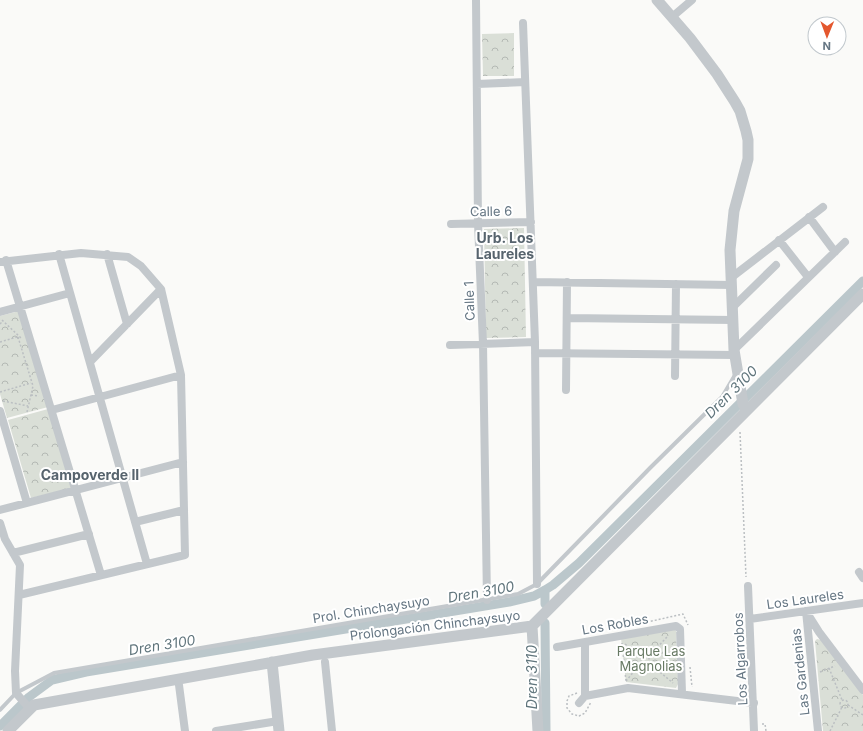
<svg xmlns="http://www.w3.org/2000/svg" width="863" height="731" viewBox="0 0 863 731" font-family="Inter,sans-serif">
<defs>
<pattern id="park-crowns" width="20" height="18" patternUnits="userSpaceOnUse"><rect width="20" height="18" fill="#dadfd7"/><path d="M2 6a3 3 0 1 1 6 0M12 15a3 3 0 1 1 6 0" fill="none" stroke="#b4b9b4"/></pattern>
</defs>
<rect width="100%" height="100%" fill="#fafaf8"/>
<path fill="url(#park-crowns)" d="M514,33V76H483L482,34Z
M524,228L526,337L486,338L484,229Z
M19,311L48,407L7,418L0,394V316Z
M48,409L72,488L31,498L8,420Z
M673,628L676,631L678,684L676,688L626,682L621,638Z
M817,639L821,640L863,695V731H823L815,641Z"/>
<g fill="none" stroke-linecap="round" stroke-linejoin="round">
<path stroke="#bbc7cb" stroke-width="9" d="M545,590V604
M545,623L546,731
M0,726L29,697L52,680L86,672L509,602L534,596L545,590L553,585L579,563L863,281"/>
<path stroke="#bbbfc2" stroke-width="1.5" stroke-dasharray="2 2" stroke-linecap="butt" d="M2,320L21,338
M0,324L3,321
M18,337L33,386L27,412
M0,342L17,337
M0,392L31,383
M31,395L39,396
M3,401L28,406
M740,432L746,577
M643,623L683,614L688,625
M622,643L626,681
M625,644L641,656
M649,656L667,637
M641,663H649
M690,667L692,687
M829,668L842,700
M820,672L835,666
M626,681L641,663V656H649V663L673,683
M577,693L569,696L567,701V708L572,714L579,716L585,713L591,702
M840 704a4 4 0 1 1 8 0a4 4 0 1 1-8 0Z
M848,705L863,715
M762,724H765L766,731
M830,731L842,707"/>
<path stroke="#c3c8cc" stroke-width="4" d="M0,710L16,693L54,673L518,594L537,584L650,468L722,397L735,375"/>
<path stroke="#c3c8cc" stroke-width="8" d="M476,0L478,223L483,344L487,600
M672,17L692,0
M523,23L535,342L537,584
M477,84L525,82
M809,217L835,252
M451,224L531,222
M779,240L808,277
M59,254L147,564
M107,254L127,324
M6,260L101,575
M0,262L81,253L128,257L141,266L161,289L181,375L185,555L19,595
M732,277L823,207
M533,282L732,285
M733,307L776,265
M0,312L70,293
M567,318L733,320
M450,345L535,342
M734,350L845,242
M535,353L735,355
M90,362L161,289
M675,376L676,284
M566,390L567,282
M52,410L181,375
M0,411L27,503
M0,510L183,462
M135,522L184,510
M0,523L5,539L20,565L15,671L16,693L30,709
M13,553L89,534
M859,572L863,578
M748,586L754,731
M806,611L818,731
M807,613L819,632L863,690
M750,619L863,603
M585,642V696
M557,647L676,626L680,629L682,693
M325,662L332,731
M179,685L185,731
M579,703L585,696L628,688L754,703
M216,731L278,721"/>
<path stroke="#c3c8cc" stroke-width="11" d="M657,0L690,38L717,74L735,102L740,111L746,131L748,140V159L734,211L730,250L734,350L743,404L747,410
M532,626L538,731
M272,662L279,731
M8,731L34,705L313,655L532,626L863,294"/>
</g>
<g text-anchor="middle" stroke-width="4" stroke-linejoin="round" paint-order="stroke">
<g font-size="13" fill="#657683" stroke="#fff">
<text transform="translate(491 211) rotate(-1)" y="5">Calle 6</text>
<text transform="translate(469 301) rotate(-92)" y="5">Calle 1</text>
<text transform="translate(805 599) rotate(-8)" y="5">Los Laureles</text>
<text transform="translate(371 609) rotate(-9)" y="5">Prol. Chinchaysuyo</text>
<text transform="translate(615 624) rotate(-10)" y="5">Los Robles</text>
<text transform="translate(435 625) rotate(-7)" y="5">Prolongación Chinchaysuyo</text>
<text transform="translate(740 659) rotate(-93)" y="5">Los Algarrobos</text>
<text transform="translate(800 672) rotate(-96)" y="5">Las Gardenias</text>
</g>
<g font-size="13" fill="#687a64" stroke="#fff">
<text x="651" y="656">Parque Las<tspan x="651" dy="15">Magnolias</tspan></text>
</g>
<g font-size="14" font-weight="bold" fill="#57646e" stroke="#fff">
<text x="505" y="243">Urb. Los<tspan x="505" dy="16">Laureles</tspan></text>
<text x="90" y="480">Campoverde II</text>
</g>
<g font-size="14" font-style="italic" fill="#60757c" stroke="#fff">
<text transform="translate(731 392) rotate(-45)" y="5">Dren 3100</text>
<text transform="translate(481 592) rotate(-10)" y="5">Dren 3100</text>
<text transform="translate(162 645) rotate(-9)" y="5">Dren 3100</text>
<text transform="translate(532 677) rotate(-90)" y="5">Dren 3110</text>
</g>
</g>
<g transform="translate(827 36) rotate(181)"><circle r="19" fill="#ffffff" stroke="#c1c8cd"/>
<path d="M0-3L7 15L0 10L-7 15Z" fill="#e4572e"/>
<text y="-6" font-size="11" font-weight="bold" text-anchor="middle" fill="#657683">N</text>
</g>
</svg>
